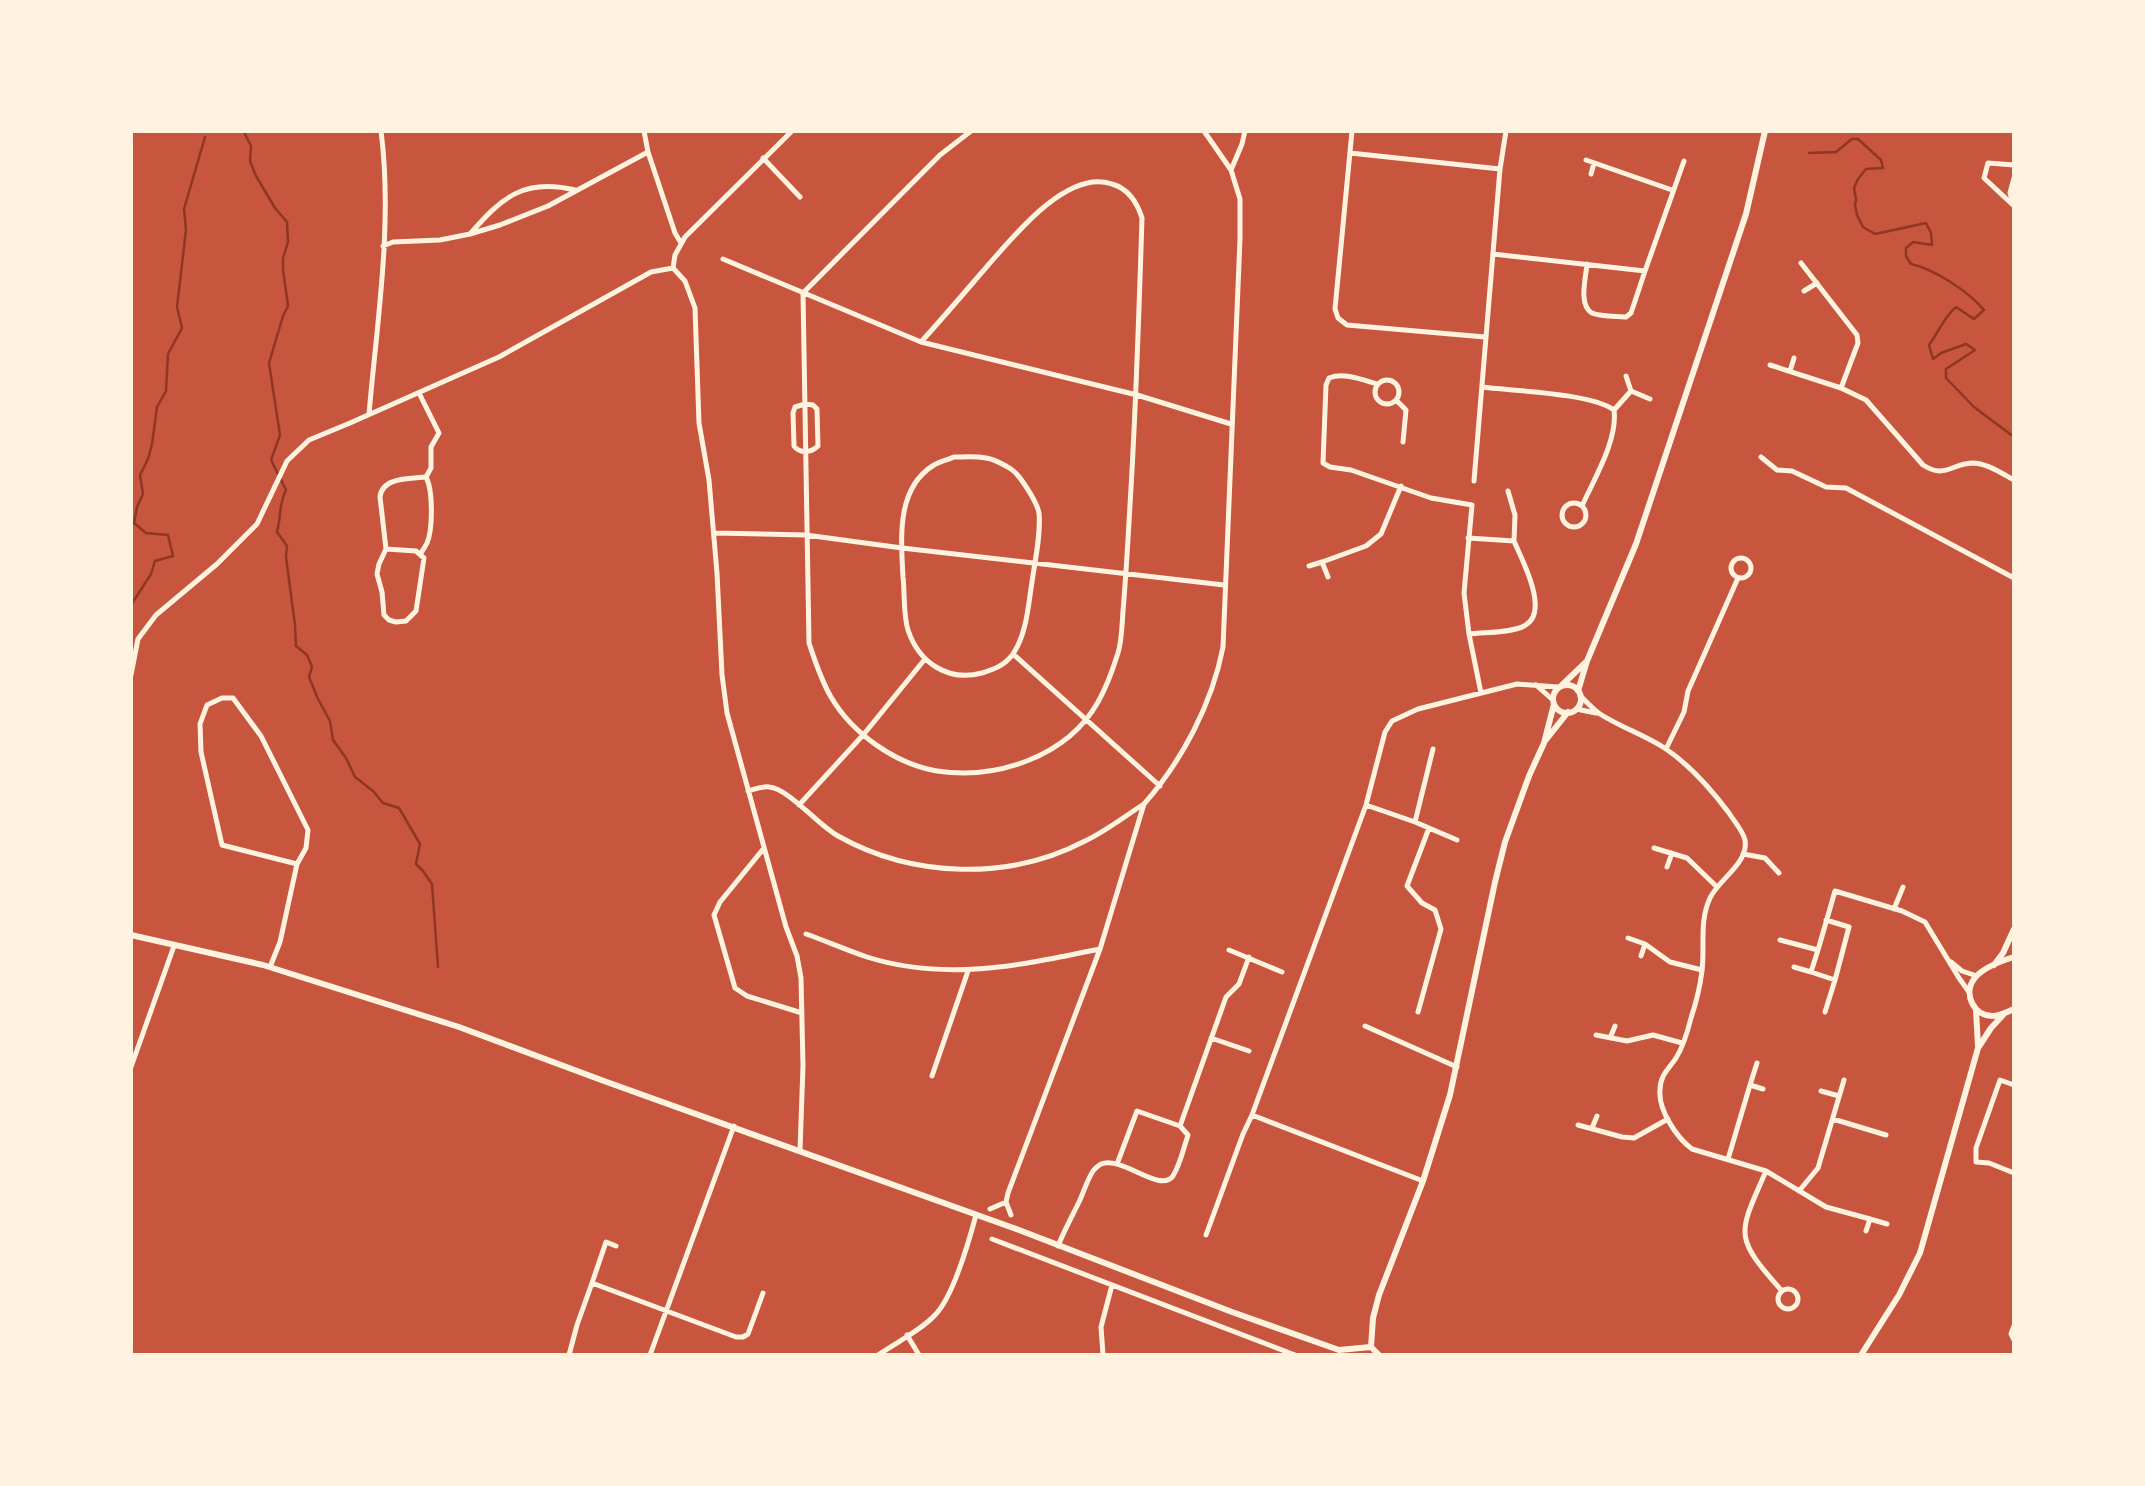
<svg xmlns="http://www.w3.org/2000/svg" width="2145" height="1486" viewBox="0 0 2145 1486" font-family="'DM Sans',sans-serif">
<rect width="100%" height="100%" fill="#c8553d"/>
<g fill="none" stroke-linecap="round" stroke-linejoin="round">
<path stroke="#8f3625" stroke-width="2.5" d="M245,134L251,146L250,161L256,176L275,208L287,222L288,242L283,258V270L288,306L283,316L269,363L280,435L271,460L286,490C279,503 281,517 277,532L287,546L286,557L295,625L296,646L307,655L312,667L309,677L318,699L330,721L333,740L346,758L355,777L373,791L383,803L399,808L420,844L416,864L423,871L432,884L438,967
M1809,153L1836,152L1852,139H1858L1881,160L1883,168L1866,169L1858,179L1854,188L1856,199L1855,205L1857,215L1863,227L1875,234L1926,223L1931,233L1932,245L1913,242L1906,248V256L1911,264C1934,269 1968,291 1984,310L1974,319L1956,307C1943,318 1939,332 1929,345L1933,359L1941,353L1966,344L1975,350L1946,369V378L1974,407L2014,437
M131,605L151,574L155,561L173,556L168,535L146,533L134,523L137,507L143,494L140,475L148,459L152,444L157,407L166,391L168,354L182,328L177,307L186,230L184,209L205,137"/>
<path stroke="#fff3e0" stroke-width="5" d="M644,131L648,152L675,233L681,243
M1352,131L1335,309L1338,318L1347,325L1485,337
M1350,153L1500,169
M763,158L800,197
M1586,160L1672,190
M1231,170L1242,144L1245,131
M1591,174L1594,163
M2013,203L2010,193L2014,178
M2013,205L1984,178L1988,163L2014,165
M470,234C502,197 524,178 575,190
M383,246L393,242L440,240L470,234L500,225L548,206L648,152
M1493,254L1645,271L1684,161
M723,259L921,342L1137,395L1231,424
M1801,263L1857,335L1858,343L1841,388
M1587,264C1586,277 1578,305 1592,313C1601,317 1617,316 1626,317L1631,313L1645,271
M673,268L685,281L695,308L699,423L709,480L717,573L722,675L727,713L786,927L797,956L801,978L803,1066L800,1150
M673,268L675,255L685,237L792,131
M1804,291L1817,283
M921,342C940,321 959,299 977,278C1005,247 1064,167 1112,184C1129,189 1137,202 1142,218C1139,314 1136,409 1130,505C1128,540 1126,576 1123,611C1122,624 1122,640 1118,653C1113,669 1106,688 1098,702C1067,757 996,780 937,771C895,764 852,733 831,697C821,680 815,661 809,643L803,293L940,155L971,131
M1770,365L1841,388L1866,400L1923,465C1945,479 1951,464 1972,463C1987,463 2001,473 2014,480
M1790,371L1794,358
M1375 392a12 12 0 1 1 24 0a12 12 0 1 1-24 0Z
M1377,384C1363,380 1344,372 1329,378L1326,385L1323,463L1330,467L1351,470L1431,498L1472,505L1464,593L1469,634L1481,693
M1482,387C1513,391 1591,393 1614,410C1618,440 1594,479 1582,506
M1631,391L1650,399
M1396,400L1406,410L1403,442
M805,404L813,405L817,409L818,446C811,453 800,454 794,446L793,413L795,407Z
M1614,410L1631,391L1626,376
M369,414C377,322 393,223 381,131
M954,457C964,457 976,456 986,458C993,459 1005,465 1011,469C1020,475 1037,502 1039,513C1041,535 1035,560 1032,582C1028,606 1027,633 1013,654C1005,665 995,669 982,673C948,682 919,663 908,630C903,614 905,594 903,577C901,538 896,488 934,465C940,461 948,460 954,457Z
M1761,457L1777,470L1792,471L1826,487L1846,488L2014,578
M1474,481L1500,169L1506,131
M1508,491L1515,515L1514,541
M1562 515a12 12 0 1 1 24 0a12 12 0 1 1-24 0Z
M714,533L806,535L902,548L1224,585
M1468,538L1514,541C1522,560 1551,613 1524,626C1511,633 1485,632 1469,634
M386,549L416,551L424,558L416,611L406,621L396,622L389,620L384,615L382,592L377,574L379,564Z
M386,549L380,497C382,477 409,479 426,477L431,468V447L439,433L419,393
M421,553C423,550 425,547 427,543C433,529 433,490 426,477
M1731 568a10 10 0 1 1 20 0a10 10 0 1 1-20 0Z
M1322,562L1366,546L1381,534L1401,486
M1309,566L1322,562L1328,577
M1013,654L1160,786
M131,675L138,639L156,615L217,564L257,524L287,461L309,440L350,423L499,357L651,272L673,268
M1536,685L1553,700
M1580,696C1587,702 1593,709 1600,714C1620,727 1645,735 1666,749C1691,766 1711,789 1729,813C1734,821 1743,831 1745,840C1749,863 1719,879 1710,898C1699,921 1705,947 1702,971C1700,987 1696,1003 1691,1018C1688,1030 1683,1047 1676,1058C1669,1069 1660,1075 1660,1090C1658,1110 1677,1138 1692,1149L1766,1171L1826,1207L1870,1219
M1576,709L1596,713
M1666,749L1684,712L1688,691L1738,578
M748,791C755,789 763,786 769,787C788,788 819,826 838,836C913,878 1009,881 1085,841C1106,831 1125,816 1144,804
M799,805L864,734L925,659
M1366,805L1415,822L1433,749
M1415,822L1457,840
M764,848L720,902L714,915L735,988L747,996L802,1013
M1654,848L1687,858L1717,887
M1743,854L1765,858L1779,873
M1667,867L1672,853
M1894,909L1903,887
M806,934C826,941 846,950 867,957C946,982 1022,965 1100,949
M1628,938L1645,944L1670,962L1702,970
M1780,940L1818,950L1835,891L1902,911L1925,922L1959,978L1969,992
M1229,950L1282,972
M1818,950L1811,972L1835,980L1849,927L1826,920
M1641,956L1645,944
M1951,962L1962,971L1977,976
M270,967L280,942L297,864L306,848L308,830L261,736L233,698H222L207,705L200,724L201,752L222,845L297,864
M1794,967L1811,972
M1418,1012L1441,929L1435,910L1422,903L1407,886L1429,828
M1825,1012L1835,980
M1365,1026L1457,1067
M1596,1035L1627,1041L1653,1035L1682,1043
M1211,1038L1249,1051
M1610,1038L1615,1026
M1757,1063L1750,1085L1763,1089
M131,1067L174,946
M932,1076L968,971
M2014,1085L2000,1080L1976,1148V1162L1989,1163L2014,1173
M1821,1091L1839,1096
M1833,1119L1886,1135
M1578,1125L1622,1137L1634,1138L1668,1119
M1180,1126L1226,997L1239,984L1249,957
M1592,1128L1597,1116
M1728,1159L1750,1085
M1766,1171C1738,1235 1733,1236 1782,1291
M1423,1181L1252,1115L1366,805L1385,732L1392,721L1418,709L1517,684L1558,687
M1799,1191L1818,1168L1844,1080
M990,1209L1006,1202
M1011,1215L1006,1202L1008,1193L1100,949L1144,804C1182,761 1212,704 1223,647L1240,239V199L1231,170L1204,131
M1866,1231L1870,1219L1887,1224
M1206,1235L1243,1134L1252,1115
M992,1239L1295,1355
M616,1246L606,1242L592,1283L736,1337H743L748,1334L763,1293
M1058,1246C1064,1231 1070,1220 1077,1206C1083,1195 1086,1182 1093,1171C1095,1168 1098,1166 1101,1164C1121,1155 1160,1194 1173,1176C1180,1165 1184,1147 1188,1135L1180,1126L1137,1111L1117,1164
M1778 1299a10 10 0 1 1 20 0a10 10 0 1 1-20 0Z
M2014,1326L2011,1334L2014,1340
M907,1335L919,1355
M569,1355L577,1325L592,1283
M650,1355L734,1126
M878,1355C897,1342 920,1331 935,1315C953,1297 969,1241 976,1215
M1103,1355L1101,1327L1112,1285"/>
<path stroke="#fff3e0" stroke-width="6" d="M1562,685L1586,662
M1553 699a14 14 0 1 1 28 0a14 14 0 1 1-28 0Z
M1578,691L1587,661L1636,544L1746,214L1765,131
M1545,741L1568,712
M131,935L263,965L459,1027L604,1081L1019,1230L1232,1312L1339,1350L1371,1347L1379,1355
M2014,957C2001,961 1982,968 1974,979C1963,994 1974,1016 1992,1016C2000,1016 2007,1012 2014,1009
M1994,965L2003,953L2014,929
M1976,1010L1978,1046
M1371,1347L1373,1318L1379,1295L1423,1181L1450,1095L1495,882L1505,842L1529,776L1544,743L1554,704
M1861,1355L1899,1295L1920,1253L1978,1048L1991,1028L2003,1015"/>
</g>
<rect width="2145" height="1486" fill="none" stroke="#fff3e0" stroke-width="266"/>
</svg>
